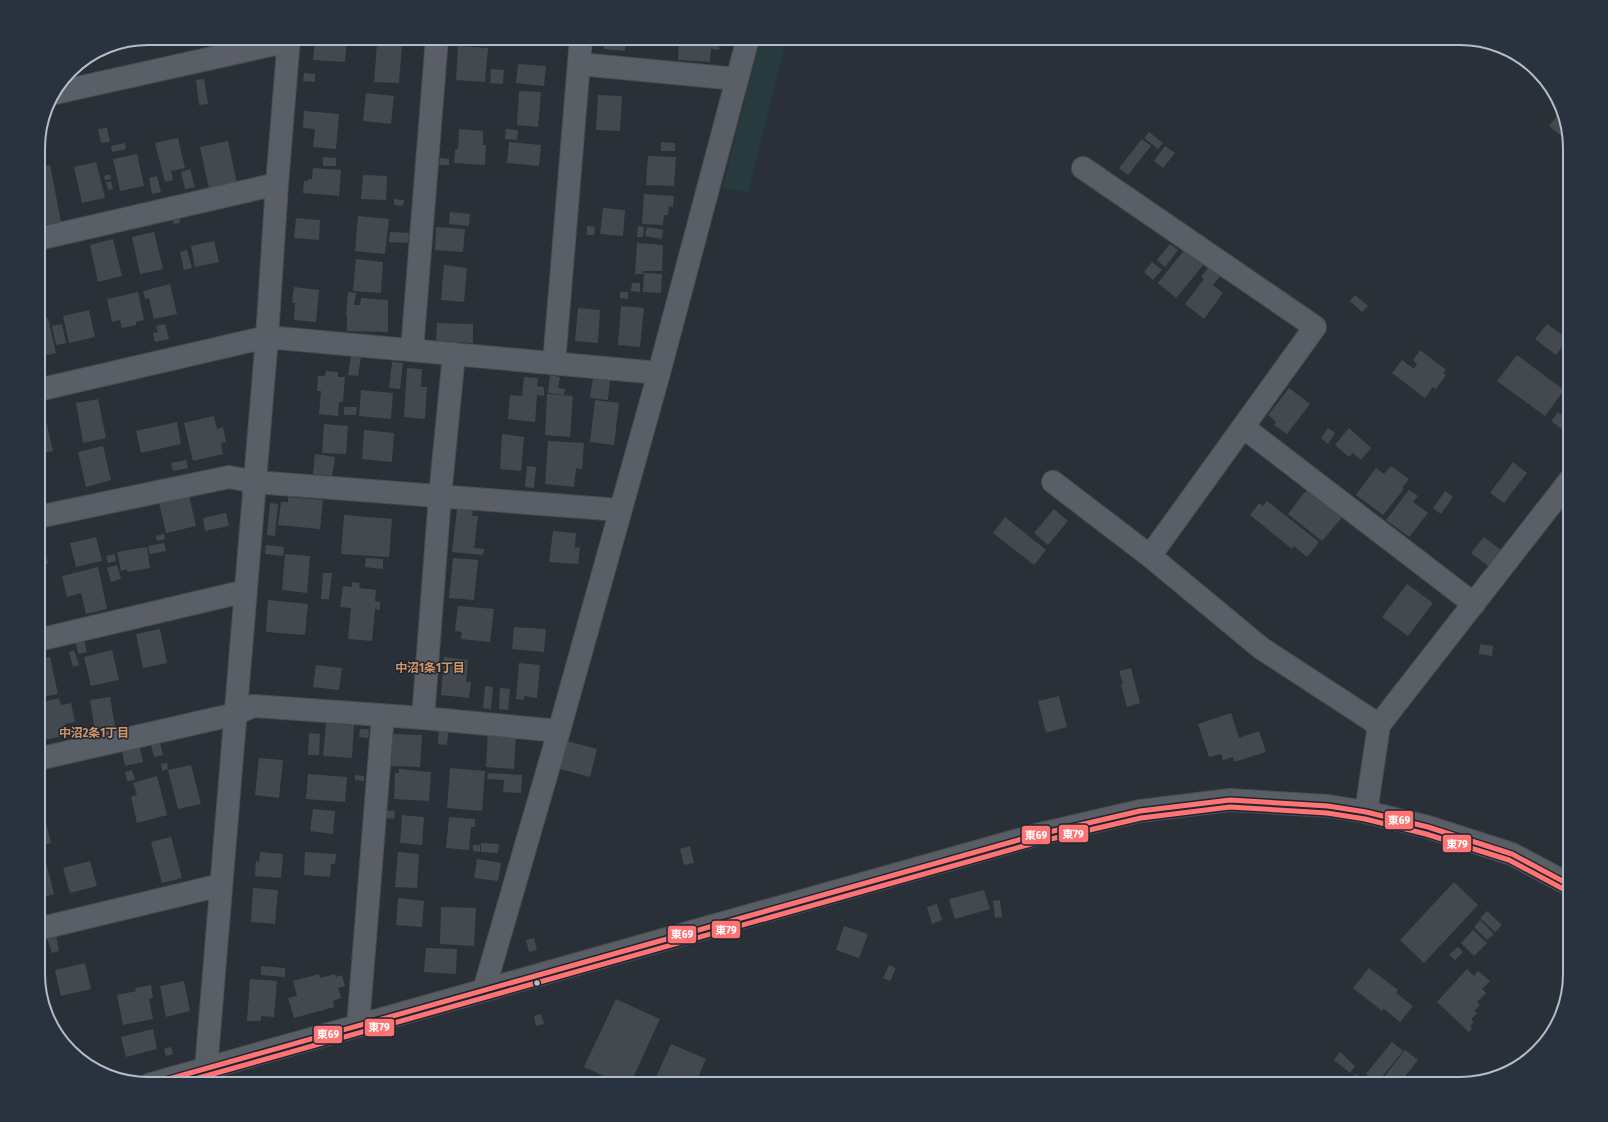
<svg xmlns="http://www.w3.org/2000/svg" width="1608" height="1122" viewBox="0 0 1608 1122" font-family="'Fira Sans Condensed','Noto Sans JP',sans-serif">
<rect width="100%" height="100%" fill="#2a3038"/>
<path fill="#273a3e" d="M760,38H787L748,193L723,187Z"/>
<path fill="#444950" d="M315,38H347L345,62L313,60Z
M516,38H539L538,42L516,40Z
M605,38H626L625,51L604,49Z
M679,38H720L719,50L711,49L710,62L678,60Z
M377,44L402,45L399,83L374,82Z
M458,46L488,48L485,82L456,80Z
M518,64L546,66L544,86L516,83Z
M491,69L504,70L503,84L490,83Z
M304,73L315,74V82L303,81Z
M204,79L208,104L199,105L196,80Z
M519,91L541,92L538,127L517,125Z
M366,93L394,96L391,124L363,121Z
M598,95L622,96L620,131L596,130Z
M304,111L339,114L336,149L313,147L315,129L303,128Z
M1561,111L1568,141L1549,126Z
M107,128L110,142L101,143L98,129Z
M459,129L483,131V145H486L485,165L454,163L455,149H458Z
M506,129L518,130L517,140L505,139Z
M1149,132L1163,143L1158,149L1144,138Z
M178,138L185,168L171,171L173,180L165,182L155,143Z
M1142,139L1151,146L1128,175L1119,168Z
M228,141L237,184L209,189L200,147Z
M509,142L541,145L539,166L507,163Z
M661,142L675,143V151H661Z
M125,143L126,149L112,152L111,146Z
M1165,146L1175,153L1163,168L1154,161Z
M137,154L144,186L120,191L113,159Z
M648,156L676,157L674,186L646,185Z
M323,157L336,158V166H323Z
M440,158L449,159V165H439Z
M96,162L105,198L82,203L74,167Z
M50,165L61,222L39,226L38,167Z
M313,168L341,170L339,196L303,193L304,181H308V179H312Z
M190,169L195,187L185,189L181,172Z
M110,174L111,179L105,180L104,176Z
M363,175L387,176L386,200L361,199Z
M157,176L161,192L152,194L149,178Z
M111,181L113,189L108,190L106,182Z
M644,194L674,196L673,207L669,206L668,215H664L663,225L642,224Z
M394,199L404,200L403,206L394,205Z
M603,208L625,210L623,236L600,234Z
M450,212L470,214L469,226L449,224Z
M179,215L180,223L174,224L172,217Z
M358,216L389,219L385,254L355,251Z
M296,218L320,220L319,240L294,238Z
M587,226L595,227L594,235H587Z
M638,226L644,227L643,237H637Z
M436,227L465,229L463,252L435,250Z
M647,227L663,230L662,239L645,236Z
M154,232L163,269L140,274L132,237Z
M390,232L409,233L408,243L389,242Z
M113,239L122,276L98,282L90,245Z
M214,241L219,262L195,267L191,246Z
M637,243L663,245L662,271H643V274H635Z
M1170,244L1178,250L1165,267L1157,260Z
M1185,249L1204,264L1176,298L1158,283Z
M187,250L192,268L184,270L180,252Z
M356,259L383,262L381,293L353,291Z
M1152,262L1162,270L1153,280L1144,272Z
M444,265L467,268L464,302L441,300Z
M1210,265L1222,274L1213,285L1223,293L1204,319L1185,304L1204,279L1201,277Z
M644,273L662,274L661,293L643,292Z
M632,283H640V292L631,291Z
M170,284L177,314L154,319L149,298L145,299L143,291Z
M294,287L319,290L316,322L294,320L295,303H292Z
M138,292L144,320L136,322V325L122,328L120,320L112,322L107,299Z
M348,292L356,293L354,305H360L361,298L388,300V332L347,331V315H346Z
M620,292H628V299L620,298Z
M1355,295L1368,306L1362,312L1350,301Z
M621,306L644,308L640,347L618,345Z
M578,308L600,310L598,343L575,341Z
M89,310L95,337L69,343L63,316Z
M48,318L56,353L38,357V320Z
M437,323L473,324V343L436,341Z
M62,324L66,343L56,345L52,326Z
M165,324L169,339L155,342L153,333L158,332L156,326Z
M1547,324L1568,339L1556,355L1535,339Z
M1420,350L1446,370L1443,373L1446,375L1436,389L1433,387L1425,398L1392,373L1402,360L1414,369L1417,364L1413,360Z
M1517,355L1564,390L1545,416L1497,381Z
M351,356L361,357L358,376L348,375Z
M392,362L403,363L400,389L389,388Z
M407,368L422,369L421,387H427L425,419L404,417Z
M326,371L338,372V377H345L343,402H339L338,416L319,414L321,391H317L318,376H325Z
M550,375L560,377L558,388L565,389L564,395L548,393Z
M524,377L538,378L537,386L544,387V396L537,395V397L535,422L508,419L510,395L522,396Z
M593,378L610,380L608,400L590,398Z
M1289,388L1310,404L1287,434L1274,425L1276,422L1268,415Z
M361,390L393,393L391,419L359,416Z
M547,394L573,396L570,437L545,435Z
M98,399L106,438L83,443L76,403Z
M595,400L619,403L614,445L590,442Z
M344,407H357L356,415H344Z
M1558,412L1570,421V435L1551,421Z
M214,416L217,429L223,427L226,442L221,443L223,454L193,461L184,423Z
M46,421L53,451L38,454V423Z
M177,422L181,444L141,453L136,431Z
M324,424L348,426L346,454L322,453Z
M1328,428L1335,433L1328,444L1321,438Z
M1349,428L1371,448L1361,460L1353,453L1349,457L1335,445Z
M364,430L394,433L392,462L362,459Z
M502,434L524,437L521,471L500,469Z
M548,441L584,443L582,469L576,468L574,487L545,484Z
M103,446L111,480L86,487L78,452Z
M315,454L335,457L332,476L313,474Z
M186,460L188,468L173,471L171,463Z
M1513,462L1527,473L1504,503L1490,493Z
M527,466L536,467L534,488L525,487Z
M1391,466L1409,479L1402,488L1404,489L1383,515L1356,495L1376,468L1384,474Z
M1313,488L1345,514L1322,541L1288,514L1304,493Z
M1409,490L1418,496L1413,502L1428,513L1409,537L1386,520Z
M188,491L196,526L166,533L158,498Z
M1445,491L1453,497L1441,514L1433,508Z
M288,497L323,500L320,529L278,525L281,502H288Z
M1267,501L1319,542L1307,557L1294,546L1292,549L1250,515L1259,503L1263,506Z
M270,503L278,504L275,536L267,535Z
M457,509L473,510L472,516H478L474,548L484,549L483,555L452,552Z
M1054,509L1068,521L1048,545L1034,533Z
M226,513L229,526L205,531L203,518Z
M344,515L392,519L389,557L341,554Z
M1005,517L1046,550L1034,565L993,533Z
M553,531L576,533L575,548L580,547L578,564L549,562Z
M164,534L165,539L157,541L156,536Z
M96,537L102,561L76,567L70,543Z
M1484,537L1501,550L1488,566L1471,553Z
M38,538L42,550H45L48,564L38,566Z
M164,543L166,551L150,554L148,546Z
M266,545L284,547L283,556L265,554Z
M147,547L150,568L127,572V569L121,571L117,552Z
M115,554L116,561L108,563L106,556Z
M285,554L310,556L307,593L282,590Z
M366,558L383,559V569L365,567Z
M453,558L478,560L474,600L449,598Z
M117,565L121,579L111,582L107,568Z
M98,567L107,609L86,614L81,593L67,597L62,576Z
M323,573H332L329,599H321Z
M352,582L360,583L359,588L376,590L375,601L380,602V610L375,609L372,641L348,639L351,608L340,607L343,586L352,587Z
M1407,584L1433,603L1408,636L1382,617Z
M268,600L308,604L305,635L266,632Z
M458,606L494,609L490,642L461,639L462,632L455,631Z
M514,627L546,629L544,652L512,649Z
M160,629L167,663L143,668L136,634Z
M82,631L87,652L78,654L74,633Z
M1480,644L1493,646L1492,656L1479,654Z
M74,650L79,665L73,667L69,652Z
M112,650L119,680L91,686L84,657Z
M50,657L58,694L38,698V659Z
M444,657L468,660L466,682H471L469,698L441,695Z
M519,663L540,665L537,698L524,696V700L516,699Z
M316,665L342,668L339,690L313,687Z
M1131,668L1140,703L1127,707L1121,685L1123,684L1119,671Z
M485,686L493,687L491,709L483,708Z
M500,688L510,689L508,710L499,709Z
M1059,696L1067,727L1046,733L1038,701Z
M110,697L116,732L96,736L90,700Z
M59,698L61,705L71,703L75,722L65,724L68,735L44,740L38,715V703Z
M1231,713L1239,738L1259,731L1266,752L1234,762L1233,757L1223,760L1221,754L1209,757L1198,724Z
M326,723L354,725L352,758L323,756Z
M439,726L449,727L447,745L438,744Z
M360,729H369L368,738L359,737Z
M488,732L516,734L514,769L486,767Z
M309,733L320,734L319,755H308Z
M392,734L422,735L420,767L391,766Z
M159,738L163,755L154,757L150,741Z
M567,741L597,749L590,777L560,769Z
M139,743L143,762L125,766L121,746Z
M259,758L283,760L279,798L255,795Z
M167,763L168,769L162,771L161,764Z
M191,765L201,804L178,809L168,770Z
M450,768L485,771L482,811L447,808Z
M399,769L431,772L429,801L394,799L395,773H399Z
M132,770L135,780L127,781L125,772Z
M488,773L522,775L521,793L503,792L504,780L487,779Z
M308,774L347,777L345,802L306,799Z
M355,775L364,776V781L355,780Z
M157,776L167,815L137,823L131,797L137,795L133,783Z
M313,809L335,811L333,834L310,831Z
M382,810L395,811L394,819L385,818Z
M44,815L51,843L38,846V816Z
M402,815L424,817L422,845L400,843Z
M449,817L475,819V827H471L469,850L446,848Z
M171,837L182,878L162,883L151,842Z
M481,843L499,844L498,853L481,852Z
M473,845H480V852L473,851Z
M690,846L694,863L684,865L680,849Z
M260,852L283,854L281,878L255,876L256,861L259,862Z
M305,852L336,854L335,864H331L330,877L304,875Z
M398,852L419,854L417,888L395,887Z
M477,859L501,863L498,881L474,878Z
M90,861L97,886L70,893L63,868Z
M46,862L54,894L38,899V865Z
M1454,882L1478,905L1424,963L1400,940Z
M253,888L278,890L275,924L251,922Z
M984,890L990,909L955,919L949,899Z
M398,898L424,901L422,927L396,925Z
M1000,900L1002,917L995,918L993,901Z
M937,904L942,920L932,924L927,907Z
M441,907L476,908L474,946L440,944Z
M1487,911L1502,925L1495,932L1480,918Z
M1480,920L1494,934L1487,940L1474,927Z
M844,926L868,934L859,958L836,950Z
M1473,930L1487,943L1474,956L1461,943Z
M41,936L45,957L38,959V937Z
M56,936L59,951L52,953L47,938Z
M534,938L537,950L529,952L526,940Z
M1458,947L1463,952L1455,960L1449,955Z
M426,948L457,949L456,974L424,972Z
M85,963L91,989L61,996L55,970Z
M889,965L896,968L890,981L883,978Z
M261,966L285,968V977L261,975Z
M1369,968L1398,990L1396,993L1413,1006L1400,1022L1384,1009L1382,1011L1353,988Z
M1467,969L1474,976L1478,971L1490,981L1482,989L1486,993L1477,1002L1480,1005L1474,1011L1477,1013L1471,1019L1474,1022L1470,1026L1472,1028L1469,1032L1437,1002Z
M319,974L320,978L335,974L336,977L342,975L345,986L338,988L341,998L333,1001L334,1007L294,1018L288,998L297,996L293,981Z
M250,979L277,981L274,1017L261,1016V1021H247Z
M184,981L190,1011L166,1017L160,986Z
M151,985L153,998L149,999L153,1019L123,1025L117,995L136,991L135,988Z
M616,999L660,1019L630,1084H622L584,1067Z
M541,1014L544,1024L536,1026L534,1016Z
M153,1029L157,1049L126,1057L121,1037Z
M1392,1042L1403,1051L1377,1083L1366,1074Z
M671,1044L706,1059L695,1084L686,1080L684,1084H653Z
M171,1047L173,1054L166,1056L164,1049Z
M1405,1050L1418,1060L1399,1084H1385L1381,1081Z
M1340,1052L1355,1066L1350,1073L1334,1060Z
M1355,1074L1368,1084H1354L1350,1081Z"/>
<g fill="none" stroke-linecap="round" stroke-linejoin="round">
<defs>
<path id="street" d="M579,64L737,79
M55,93L289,41
M1083,168L1315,327L1150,556L1261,648L1379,725
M38,239L277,184
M412,350L437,38
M554,363L581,38
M38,390L267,337L659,373
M1243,427L1474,604
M1053,482L1150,556
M38,517L229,477L255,482L620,510
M38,640L246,591
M423,718L440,496L454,354
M38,759L236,714L253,706L423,718L559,731
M1366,812L1379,725L1570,480
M38,929L221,885
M484,990L559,731L659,373L748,38
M358,1026L383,715
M206,1069L267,337L277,184L289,38"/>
<path id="secondary" d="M151,1084L1036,835L1140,811L1230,800L1328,806L1366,812L1428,827L1512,854L1570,885"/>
</defs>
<use href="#street" stroke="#484c53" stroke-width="24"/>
<use href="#secondary" stroke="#484c53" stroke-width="24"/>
<use href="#street" stroke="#5a5e66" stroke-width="22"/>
<use href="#secondary" stroke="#595d64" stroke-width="22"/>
<defs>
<path id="bus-1" d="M151,1084L1036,835L1140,811L1230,800L1328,806L1366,812L1428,827L1512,854L1570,885"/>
<path id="bus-2" d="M177,1084L1038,842L1141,818L1230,807L1327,813L1365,819L1426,834L1509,860L1567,891"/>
</defs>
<use href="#bus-1" stroke="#1d2633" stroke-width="8"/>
<use href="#bus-2" stroke="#1d2633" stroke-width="8"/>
<use href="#bus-1" stroke="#ff7373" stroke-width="5"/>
<use href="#bus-2" stroke="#ff7373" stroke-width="5"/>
</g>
<circle fill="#b4bcc9" stroke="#1d2633" stroke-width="1.5" cx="537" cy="983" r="3.5"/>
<g text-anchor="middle" stroke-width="3" stroke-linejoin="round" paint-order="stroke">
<g font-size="12" font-weight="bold" fill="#d59563" stroke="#1d2633">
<text x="430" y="672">中沼1条1丁目</text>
<text x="94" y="737">中沼2条1丁目</text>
</g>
</g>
<path d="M0 0H1608V1122H0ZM148 45H1460A103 103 0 0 1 1563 148V974A103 103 0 0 1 1460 1077H148A103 103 0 0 1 45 974V148A103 103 0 0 1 148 45Z" fill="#29323f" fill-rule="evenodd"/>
<path fill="none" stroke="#b4bcc9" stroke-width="2" d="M148 45H1460A103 103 0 0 1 1563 148V974A103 103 0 0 1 1460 1077H148A103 103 0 0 1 45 974V148A103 103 0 0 1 148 45Z"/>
<g stroke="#1d2633" stroke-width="1.5">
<rect x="1384" y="810" width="30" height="20" rx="4" fill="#ff7373"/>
<rect x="1058" y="824" width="31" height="19" rx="4" fill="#ff7373"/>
<rect x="1021" y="825" width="30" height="20" rx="4" fill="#ff7373"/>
<rect x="1442" y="834" width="30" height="19" rx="4" fill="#ff7373"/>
<rect x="711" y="920" width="30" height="19" rx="4" fill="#ff7373"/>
<rect x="667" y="925" width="30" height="19" rx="4" fill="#ff7373"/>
<rect x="364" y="1018" width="31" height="19" rx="4" fill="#ff7373"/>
<rect x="313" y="1025" width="30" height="19" rx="4" fill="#ff7373"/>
</g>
<g font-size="11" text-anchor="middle" font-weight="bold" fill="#fff">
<text x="1399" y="824">東69</text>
<text x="1073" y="838">東79</text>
<text x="1036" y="839">東69</text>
<text x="1457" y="848">東79</text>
<text x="726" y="934">東79</text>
<text x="682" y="938">東69</text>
<text x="379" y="1031">東79</text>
<text x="328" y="1038">東69</text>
</g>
</svg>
